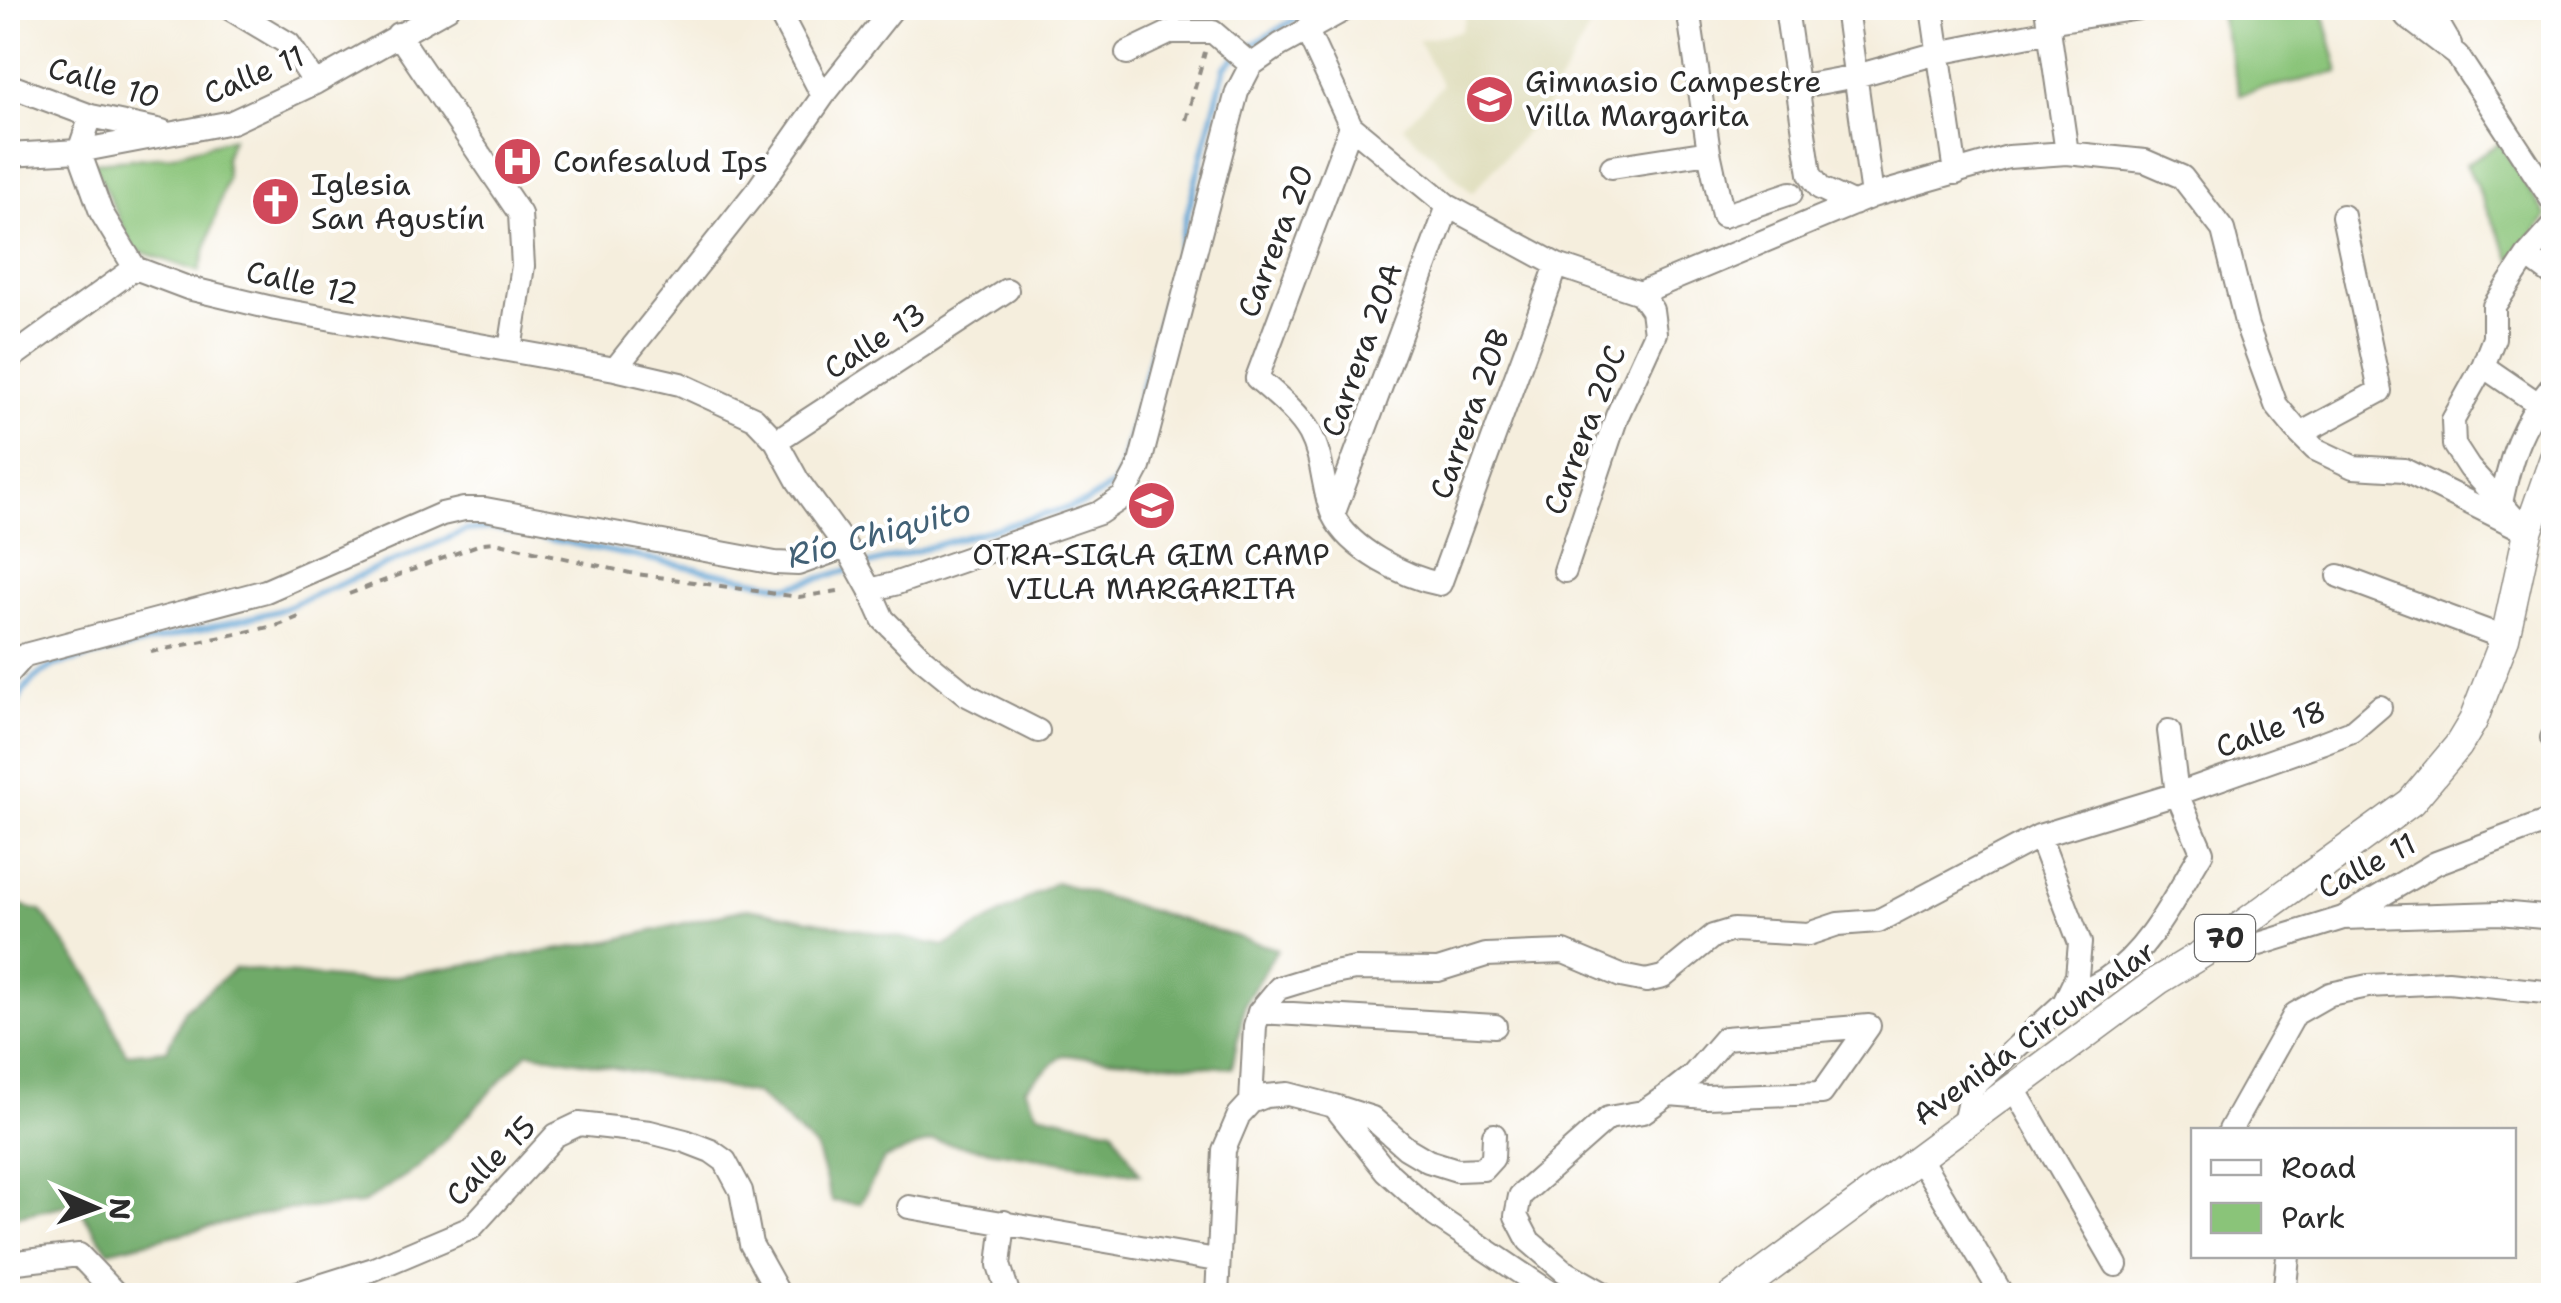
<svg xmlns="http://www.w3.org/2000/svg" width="2561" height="1303" viewBox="0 0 2561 1303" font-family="'Shantell Sans',sans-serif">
<rect width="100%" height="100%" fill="#fff"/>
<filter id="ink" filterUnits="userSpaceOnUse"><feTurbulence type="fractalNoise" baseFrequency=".01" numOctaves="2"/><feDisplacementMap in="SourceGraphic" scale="20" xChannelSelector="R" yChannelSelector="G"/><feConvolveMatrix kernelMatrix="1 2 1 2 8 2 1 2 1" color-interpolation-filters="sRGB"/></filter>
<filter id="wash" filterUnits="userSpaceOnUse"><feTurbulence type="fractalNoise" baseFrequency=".0048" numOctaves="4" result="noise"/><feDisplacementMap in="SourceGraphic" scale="40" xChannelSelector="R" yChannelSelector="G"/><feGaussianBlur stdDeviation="2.25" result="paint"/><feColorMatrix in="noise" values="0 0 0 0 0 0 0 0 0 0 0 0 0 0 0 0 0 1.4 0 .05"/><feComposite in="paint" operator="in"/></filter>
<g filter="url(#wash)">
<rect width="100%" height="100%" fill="#f5eedd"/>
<path fill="#dfddbb" d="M1468,8H1566L1590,27L1543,113L1472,193L1403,127L1442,85L1418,40L1461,31Z"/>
<path fill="#8ac479" stroke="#5a7852" stroke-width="2.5" d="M2257,8H2322L2339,72L2240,94L2220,15Z
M232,138L225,158L227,178L199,272L133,249L93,162L169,156Z
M2500,143L2547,217L2512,261L2466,164Z"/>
<path fill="#6faa69" stroke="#4d6a4a" stroke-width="2.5" d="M1056,882L1277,949L1245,1003L1232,1068L1063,1055L1025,1088L1038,1113L1113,1129L1140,1174L932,1141L884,1159L860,1204L832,1201L816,1148L757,1094L528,1052L419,1167L361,1204L282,1210L108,1251L76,1203L8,1218V903L41,911L93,982L126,1054L167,1050L185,1009L236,968L367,981L610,941L748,908L945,946Z"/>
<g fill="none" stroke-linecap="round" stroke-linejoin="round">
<path stroke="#5da2d2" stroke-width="6" d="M1244,50L1313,8
M8,744C17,703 16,686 55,665L277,611L467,530L493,528L789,587L1085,503L1115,484L1121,470L1225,67L1235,58"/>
</g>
</g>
<g filter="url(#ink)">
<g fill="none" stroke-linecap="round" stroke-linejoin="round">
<defs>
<path id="minor" d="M229,8L289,44L315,83
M777,8L823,96
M1688,8L1709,152L1723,216L1791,193
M1786,8L1810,174L1820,188L1854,204
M1846,8L1872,196
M1932,8L1956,173
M2046,8L2067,153
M2400,8L2407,17L2457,55L2554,203
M2429,8L2450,44
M2048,22L2140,8
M1306,29L1351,126L1448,206L1557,265L1640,293L1652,310L1655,333L1617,416L1565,571
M398,34L520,214L523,266L510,350
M1127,53L1171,32H1213L1251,65
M8,85L91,116L162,131
M1797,87L1856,76L1938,53L2050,31
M91,116L79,151L101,212L135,268
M1351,126L1257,378C1275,394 1298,412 1310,433C1324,459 1322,489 1333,515C1350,550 1405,577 1440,584L1557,265
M8,155L79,151L232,122L315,83L448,8
M1612,167L1709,152
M2527,256L2554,276
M135,268L188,288L276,309L615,369L680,384L754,418L776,441L798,481L846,547L870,590L894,584L1099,513L1123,497L1139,467L1237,92L1251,65L1280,45L1347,8
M1640,293L1872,196L2008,157L2067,153L2145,161L2182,177L2223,230L2247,326L2276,405L2300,434L2315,449L2353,467L2404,470L2528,532
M8,360L135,268
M2483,366L2537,403
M615,369L758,189L823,96L893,8
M2300,434L2380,391L2343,216
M776,441L1007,290
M2501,503C2511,455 2521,423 2554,384
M1333,515L1448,206
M2515,519L2469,468L2454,445L2453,420L2483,366L2494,338V306L2527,256L2554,226
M2339,576L2505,638
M870,590L883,619L923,659L967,695L1038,731
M8,674L25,655L266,591L442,514L464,509H485L775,563L798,564L846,547
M2552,738L2554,737
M2343,918L2499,913L2554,918
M2205,952L2256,945L2343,918L2436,863L2554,819
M2064,1003C2077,993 2092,988 2106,979C2150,950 2175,896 2202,852L2177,794L2169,731
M1259,1012L1495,1026
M2013,1087L2116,1265
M1251,1102L1255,1026L1259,1012L1279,988L1318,976L1355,969L1438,970L1486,955L1534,953L1564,952L1621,976L1646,981L1663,977L1713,936L1733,930L1808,934L1838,924L1878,921L2039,836L2177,794L2321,743L2352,731L2380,707
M1334,1106L1372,1118L1406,1148L1428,1161L1457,1170L1483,1169L1493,1158L1494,1135
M1964,1123L1972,1088L2064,1003L2077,976L2080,943L2039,836
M2230,1130L2295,1014L2330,994L2368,986L2448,982L2554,993
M1919,1157L2003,1296
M909,1207L1216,1260
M1004,1222L999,1265L1009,1296
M8,1263L79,1255L118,1296
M288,1296L374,1269L471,1228L556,1135L579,1124L650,1132L685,1141L711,1151L725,1161L741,1191L751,1244L780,1296
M1217,1296L1224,1150L1239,1115L1251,1102L1266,1096L1288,1094L1334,1106L1385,1170L1436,1216L1555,1296
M1608,1296L1564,1271L1529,1241L1516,1216L1520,1196L1608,1118L1643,1112L1669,1094L1693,1075L1725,1038L1869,1026L1822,1093L1706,1097L1669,1094
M2284,1296L2288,1256"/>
<path id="major" d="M1732,1296L2159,980L2205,952L2411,802L2458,746L2473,721L2505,638L2528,532L2554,458"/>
</defs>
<use href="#minor" stroke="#908c84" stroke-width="26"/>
<use href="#major" stroke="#908c84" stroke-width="31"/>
<path stroke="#908c84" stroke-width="4" stroke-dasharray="8 8" stroke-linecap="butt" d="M1230,16L1248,8
M1186,120L1205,52
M349,594L483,543L495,542L630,573L784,595L799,597L845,590
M151,652L279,625L301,616"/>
<use href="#minor" stroke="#fff" stroke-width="22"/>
<use href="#major" stroke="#fff" stroke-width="28"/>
</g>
</g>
<defs>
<symbol id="school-disc" viewBox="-11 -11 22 22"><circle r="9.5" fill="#d1495b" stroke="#fff"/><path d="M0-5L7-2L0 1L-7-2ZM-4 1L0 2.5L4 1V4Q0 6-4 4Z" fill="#fff"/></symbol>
<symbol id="hospital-disc" viewBox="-11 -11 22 22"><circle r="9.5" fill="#d1495b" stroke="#fff"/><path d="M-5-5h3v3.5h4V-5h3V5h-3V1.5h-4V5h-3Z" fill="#fff"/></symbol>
<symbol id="church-disc" viewBox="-11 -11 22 22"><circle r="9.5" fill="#d1495b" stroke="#fff"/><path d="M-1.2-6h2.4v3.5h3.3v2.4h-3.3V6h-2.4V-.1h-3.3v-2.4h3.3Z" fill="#fff"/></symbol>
</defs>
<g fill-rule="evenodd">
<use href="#school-disc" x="1462" y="72" width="55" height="55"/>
<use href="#hospital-disc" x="490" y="134" width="55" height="55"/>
<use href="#church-disc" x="248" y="174" width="55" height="55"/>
<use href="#school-disc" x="1124" y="478" width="55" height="55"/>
</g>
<g text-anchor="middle" stroke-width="8" stroke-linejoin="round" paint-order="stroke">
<rect fill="#fff" stroke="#6b6b6b" stroke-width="2.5" x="2195" y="915" width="60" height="46" rx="8"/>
<g font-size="28" font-weight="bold" fill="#2b2b2b">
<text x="2225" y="948">70</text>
</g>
<g font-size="30" fill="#2b2b2b" stroke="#fff">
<text transform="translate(254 75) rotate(-23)" y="10">Calle 11</text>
<text transform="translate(104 83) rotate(16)" y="10">Calle 10</text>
<text transform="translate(1276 241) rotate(-69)" y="10">Carrera 20</text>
<text transform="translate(302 283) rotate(12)" y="10">Calle 12</text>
<text transform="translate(875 341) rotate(-33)" y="10">Calle 13</text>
<text transform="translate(1362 350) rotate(-70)" y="10">Carrera 20A</text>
<text transform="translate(1470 414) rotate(-70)" y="10">Carrera 20B</text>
<text transform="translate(1585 430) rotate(-69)" y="10">Carrera 20C</text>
<text transform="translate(2271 729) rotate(-20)" y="10">Calle 18</text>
<text transform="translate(2367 866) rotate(-28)" y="10">Calle 11</text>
<text transform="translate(2034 1033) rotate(-36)" y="10">Avenida Circunvalar</text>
<text transform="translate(491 1161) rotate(-45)" y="10">Calle 15</text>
</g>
<g font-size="30" fill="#2b2b2b" stroke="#fff" text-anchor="start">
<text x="1525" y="92">Gimnasio Campestre<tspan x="1525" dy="34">Villa Margarita</tspan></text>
<text x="553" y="172">Confesalud Ips</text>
<text x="311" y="195">Iglesia<tspan x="311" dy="34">San Agustín</tspan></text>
<text x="1151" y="565" text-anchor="middle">OTRA-SIGLA GIM CAMP<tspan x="1151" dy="34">VILLA MARGARITA</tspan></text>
</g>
<g font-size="32" font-style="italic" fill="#426176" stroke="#fff">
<text transform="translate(879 533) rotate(-15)" y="11">Río Chiquito</text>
</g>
</g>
<rect width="2561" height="1303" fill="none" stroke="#fff" stroke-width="40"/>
<rect x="2191" y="1128" width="325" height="130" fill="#ffffff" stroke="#aaaaaa" stroke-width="2.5"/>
<rect x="2211" y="1160" width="50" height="15" fill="#ffffff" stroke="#aaaaaa" stroke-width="2.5"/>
<text x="2281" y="1178" font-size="30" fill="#2b2b2b">Road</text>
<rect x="2211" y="1203" width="50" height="30" fill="#8ac479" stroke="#aaaaaa" stroke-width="2.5"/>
<text x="2281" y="1228" font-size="30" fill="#2b2b2b">Park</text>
<g transform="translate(95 1208) rotate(92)" stroke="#ffffff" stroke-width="8" paint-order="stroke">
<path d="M0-8L18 38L0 25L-18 38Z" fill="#2b2b2b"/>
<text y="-15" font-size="28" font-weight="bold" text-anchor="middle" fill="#2b2b2b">N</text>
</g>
</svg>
